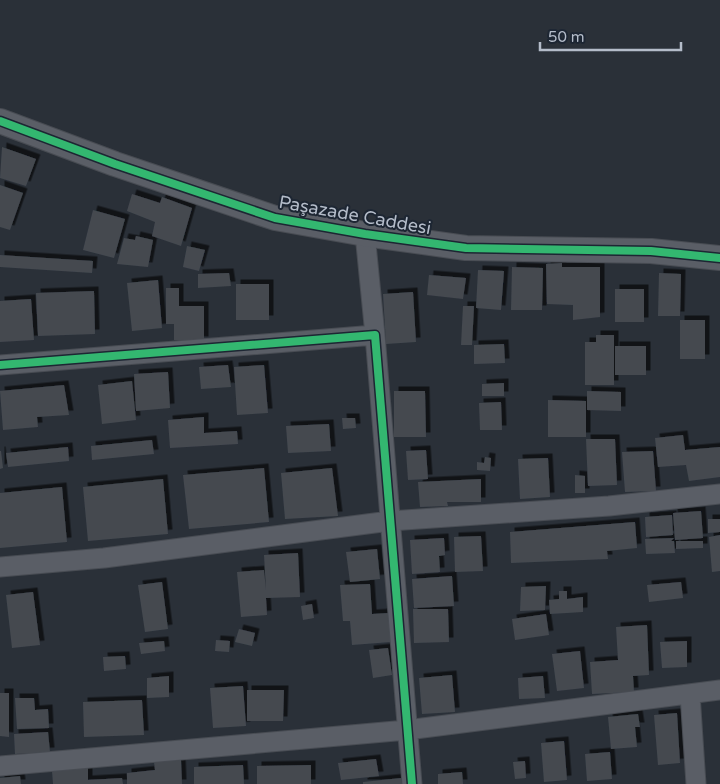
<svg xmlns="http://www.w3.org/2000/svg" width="720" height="784" viewBox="0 0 720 784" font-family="'Varela Round',sans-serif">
<defs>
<filter id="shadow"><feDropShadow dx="4.5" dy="-4.5" stdDeviation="0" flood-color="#0009"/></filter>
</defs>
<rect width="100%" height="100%" fill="#2a3038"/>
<path fill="#444950" filter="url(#shadow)" d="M2,147L36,159L26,186L0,178Z
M0,185L23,193L10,230L0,227Z
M132,194L160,203L162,197L192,208L181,246L152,236L155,222L127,211Z
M93,210L125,219L114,258L83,250Z
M136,236L153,240L148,267L117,264L124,238L135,240Z
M187,246L205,250L199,271L183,267Z
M0,255L93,261L92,273L0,267Z
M562,263V267H600V317L573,320V305L547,304L546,264Z
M512,267L543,268L542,310H511Z
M478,270L504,271L501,310L476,308Z
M229,273L231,286L198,288V274Z
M659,273L681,274L680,316H658Z
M429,275L466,278L463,299L427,295Z
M158,280L162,328L132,331L127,283Z
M236,284H269V320H236Z
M166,288H179V306H204V341L174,340V324H166Z
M615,289H644V322H615Z
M94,291L95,334L38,336L36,293Z
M413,292L416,342L386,344L383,294Z
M31,299L34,340L0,342V301Z
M463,306H474L472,345H461Z
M680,320H705V359H680Z
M596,335H614V385H585V342H596Z
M504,344L505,363L474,364V345Z
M615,346H646V375H615Z
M228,365L231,387L201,389L199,367Z
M264,365L268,413L237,415L234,367Z
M168,372L170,408L136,411L134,374Z
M132,381L136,420L102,424L98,385Z
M504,383V396H482V384Z
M64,385L69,415L37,417L38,427L3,430L0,391Z
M394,391H425L426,437H394Z
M587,391L621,392V411L587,410Z
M548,400L586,401V437H548Z
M501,402L502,430H480L479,403Z
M204,417V433L237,431L238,444L170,448L168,420Z
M342,418H355L356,428L343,429Z
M329,424L331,451L288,453L286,426Z
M683,435L685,450L720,447V477L689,481L686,465L658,467L655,438Z
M586,439H615L617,485L588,486Z
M152,440L154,454L92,460L91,446Z
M68,447L69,461L8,467L6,453Z
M426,450L428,479L408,480L406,451Z
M0,451H1L3,468L0,469Z
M653,451L656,491L625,492L622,452Z
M485,457L491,458L490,471L477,470V462L484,463Z
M548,458L550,497L520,499L518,459Z
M264,468L269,522L189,529L183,475Z
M332,468L338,516L285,519L281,473Z
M575,475L585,476V493H575Z
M163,479L168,534L88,541L83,487Z
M481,479V502H447L448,506L420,507L418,482Z
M62,487L67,542L0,548V493Z
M701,511L703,538L675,540L673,513Z
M672,515L673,535L646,537L645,517Z
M708,519H720V532L708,533Z
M635,522L637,548L607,551L608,559L511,563L510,532Z
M720,535V571L712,572L709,537Z
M481,536L483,571L455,572L454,537Z
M444,538L445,555L439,556L440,572L412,574L410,540Z
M674,538L671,541H674L675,553L646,554L645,539Z
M676,541H703V548L676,549Z
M377,549L380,579L350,582L346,552Z
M298,553L300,597L266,598L267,615L241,617L237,572L264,570L266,590L264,555Z
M452,576L454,606L414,608L412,579Z
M162,582L168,629L145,632L138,585Z
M681,582L683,598L649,602L647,585Z
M370,584L372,614L388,613L391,642L352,645L350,621H343L340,585Z
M546,586L545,610L520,611L521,587Z
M559,591H567V599L583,597V612L550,614L549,600L559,599Z
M33,592L40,645L12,648L6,595Z
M312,604L314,618L303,620L301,606Z
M413,609H448L449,642L414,643Z
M546,614L549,635L515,640L512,619Z
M647,625L649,675L633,676L634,692L592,694L590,662L618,660L616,627Z
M239,629L255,633L252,646L235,642Z
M216,640L230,641L229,652L215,651Z
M164,641L165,651L141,654L139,643Z
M687,641V667L662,668L660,642Z
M388,648L392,675L373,678L369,650Z
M580,651L584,688L557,691L552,654Z
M125,656L126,669L104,671L103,657Z
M452,675L455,712L422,714L419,678Z
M169,676V697L147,698V678Z
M543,676L545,698L519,699L518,678Z
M243,686L246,726L213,728L210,688Z
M247,690H284L283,721H247Z
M0,693H9V737L0,736Z
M15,698H34L35,710L48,709L49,728L17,729Z
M142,700L144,735L84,737L83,702Z
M677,713L680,763L658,765L654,715Z
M638,714L640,727H635L637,747L611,749L608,717Z
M48,732L50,752L15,754L14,734Z
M564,741L567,780L544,782L541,743Z
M610,752L612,779L587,781L585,754Z
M376,759L379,776L341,780L338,763Z
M181,760L182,784H127V773L155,770L154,762Z
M525,761L526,778L515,779L513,762Z
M243,765L244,784H194V767Z
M311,765V784H257V766Z
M88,768V780L122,778L123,784H53L52,771Z
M462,772L463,784H438V774Z
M20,776L21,784H0V778Z
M401,778L402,784H363V782Z"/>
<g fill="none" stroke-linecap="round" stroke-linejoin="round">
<defs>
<path id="minor" d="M365,234L375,335
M0,365L375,335L412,784
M0,567L104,558L390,521L609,506L720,494
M690,694L696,784
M0,766L407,730L720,690"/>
<path id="tertiary" d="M0,121L115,164L275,218L365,234L466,248L651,251L720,258"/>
</defs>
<use href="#minor" stroke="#484c53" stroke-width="21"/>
<use href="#tertiary" stroke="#484c53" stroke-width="26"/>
<use href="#minor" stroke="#5a5e66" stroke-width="19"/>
<use href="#tertiary" stroke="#5a5e66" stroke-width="24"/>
<defs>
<path id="cycleway" d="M0,121L115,164L275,218L365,234L466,248L651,251L720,258
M0,365L375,335L412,784"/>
</defs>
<use href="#cycleway" stroke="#1d2633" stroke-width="11"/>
<use href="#cycleway" stroke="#33b770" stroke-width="8"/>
</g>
<g text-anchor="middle" stroke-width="4" stroke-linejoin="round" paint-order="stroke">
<g font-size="18" fill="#b4bcc9" stroke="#1d2633">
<text transform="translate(355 215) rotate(10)" y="6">Paşazade Caddesi</text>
</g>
</g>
<path d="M540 42v8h141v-8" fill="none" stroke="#b4bcc9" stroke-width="2.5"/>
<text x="548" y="42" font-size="15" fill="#b4bcc9" stroke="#1d2633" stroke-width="4" paint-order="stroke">50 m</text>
</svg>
